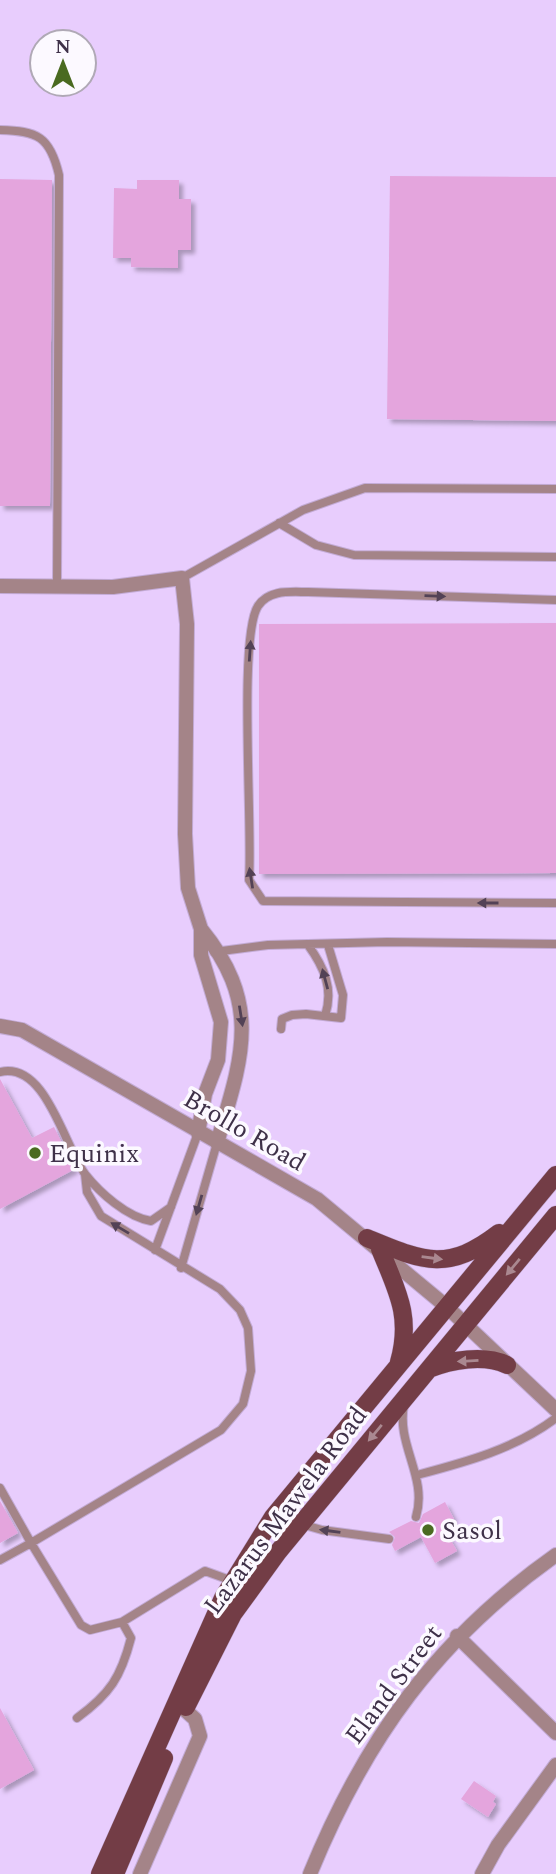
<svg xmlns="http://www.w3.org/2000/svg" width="556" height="1874" viewBox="0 0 556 1874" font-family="Spectral,serif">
<defs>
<filter id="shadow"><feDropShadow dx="4" dy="4" stdDeviation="2" flood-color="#0004"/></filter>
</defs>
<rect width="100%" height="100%" fill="#e8cdfd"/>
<path fill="#e4a5dd" filter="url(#shadow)" d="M390,176L556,177V421L387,419Z
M0,179L52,180L50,506H0Z
M137,180H179V199H191V250H178V268L131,267V258H113L114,188L137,189Z
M556,623V873L259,874V624Z
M0,1079L32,1138L54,1127L75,1169L0,1209Z
M0,1501L18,1533L0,1543Z
M445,1502L454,1519L442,1525L457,1551L435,1563L421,1537L395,1551L392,1545L395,1537L389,1532L411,1521L419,1523L423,1514Z
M0,1708L34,1770L0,1789Z
M474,1781L496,1796L493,1802L496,1804L488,1817L461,1799Z"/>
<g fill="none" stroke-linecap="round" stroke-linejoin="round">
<defs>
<path id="lane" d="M0,130C37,131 50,136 59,175L57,587
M279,523L316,545L354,555L556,557
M182,578L303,510L365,488L556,489
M556,600L308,592C291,592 269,589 258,606C238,637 253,830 249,880L263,901L556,903
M308,945C324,967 334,989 325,1016
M214,952L268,945L387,942L556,944
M281,1029L282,1019L292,1015L306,1014L341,1018L343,995L328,945
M0,1072C46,1061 64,1146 85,1174C100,1193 127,1217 151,1221L171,1207
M85,1174L87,1192L101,1216L220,1289L240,1310L248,1328L251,1371L243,1404L221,1430L31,1543L81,1625L90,1630L122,1622L205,1571L252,1588
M155,1250L198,1133
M181,1268L217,1143
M404,1405C396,1445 428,1477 416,1517
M417,1475C466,1462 515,1449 556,1418
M0,1488L31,1543L0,1560
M301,1524L322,1530L389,1539
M77,1718C110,1694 121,1677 131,1638L122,1622"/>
<path id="street" d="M0,586L113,587L182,578L187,624L185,834L188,888L201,929V955L221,1022L218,1060L205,1094L198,1133
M201,929C263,1005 242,1058 217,1143
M0,1026L22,1030L317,1199L447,1307L556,1410
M457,1636L556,1733
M140,1874L200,1736L195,1719L185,1710
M310,1874C365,1739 437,1639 556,1555
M482,1874L498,1845L556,1765"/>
<path id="primary" d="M367,1238C423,1261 447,1273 499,1233
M380,1249C397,1291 412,1316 399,1362
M429,1369C451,1360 484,1354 507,1365
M186,1707L233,1614L278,1552L556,1215
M100,1874L223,1598L273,1517L556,1175
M115,1874L164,1758"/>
</defs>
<use href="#lane" stroke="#c3abd5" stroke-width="10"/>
<use href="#street" stroke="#c3abd5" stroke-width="16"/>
<use href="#primary" stroke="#c3abd5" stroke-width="19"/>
<use href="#lane" stroke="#a48488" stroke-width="8"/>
<use href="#street" stroke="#a48488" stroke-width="14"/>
<use href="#primary" stroke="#733d46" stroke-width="18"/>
</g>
<defs><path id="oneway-solid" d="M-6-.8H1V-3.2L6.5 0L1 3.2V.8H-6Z" transform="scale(1.75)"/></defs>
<g fill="#534256">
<use href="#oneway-solid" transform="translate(435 596) rotate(2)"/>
<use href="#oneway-solid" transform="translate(250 651) rotate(-86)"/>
<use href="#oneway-solid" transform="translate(251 878) rotate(-99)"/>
<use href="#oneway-solid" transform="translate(488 903) rotate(180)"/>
<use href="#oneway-solid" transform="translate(325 979) rotate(-105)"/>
<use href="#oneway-solid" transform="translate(241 1016) rotate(81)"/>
<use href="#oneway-solid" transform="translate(199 1205) rotate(106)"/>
<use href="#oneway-solid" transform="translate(120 1228) rotate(-149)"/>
<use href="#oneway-solid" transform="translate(330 1531) rotate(-172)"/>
</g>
<g fill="#aa8890">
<use href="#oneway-solid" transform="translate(432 1258) rotate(8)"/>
<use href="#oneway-solid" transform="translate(513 1267) rotate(130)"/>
<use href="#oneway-solid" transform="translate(468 1361) rotate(177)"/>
<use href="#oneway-solid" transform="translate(375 1433) rotate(130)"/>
</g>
<g fill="#4a6a20" stroke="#fcf9ff" stroke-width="2.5">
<circle cx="35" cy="1153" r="7"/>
<circle cx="428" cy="1530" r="7"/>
</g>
<g text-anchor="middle" stroke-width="7" stroke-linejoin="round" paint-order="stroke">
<g font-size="26" fill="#3f3149" stroke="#fcf9ff">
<text transform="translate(245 1130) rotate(30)" y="9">Brollo Road</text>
<text transform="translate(285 1510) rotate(-53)" y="9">Lazarus Mawela Road</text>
<text transform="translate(393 1684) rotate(-53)" y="9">Eland Street</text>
</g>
<g font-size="26" fill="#3f3149" stroke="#fcf9ff" text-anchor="start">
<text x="49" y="1162">Equinix</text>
<text x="442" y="1539">Sasol</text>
</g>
</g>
<g transform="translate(63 63)"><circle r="33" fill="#fcf9ff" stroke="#b0a9b6" stroke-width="2"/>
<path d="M0-5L12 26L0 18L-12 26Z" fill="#4a6a20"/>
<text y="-10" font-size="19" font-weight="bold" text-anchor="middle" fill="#3f3149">N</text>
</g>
</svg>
